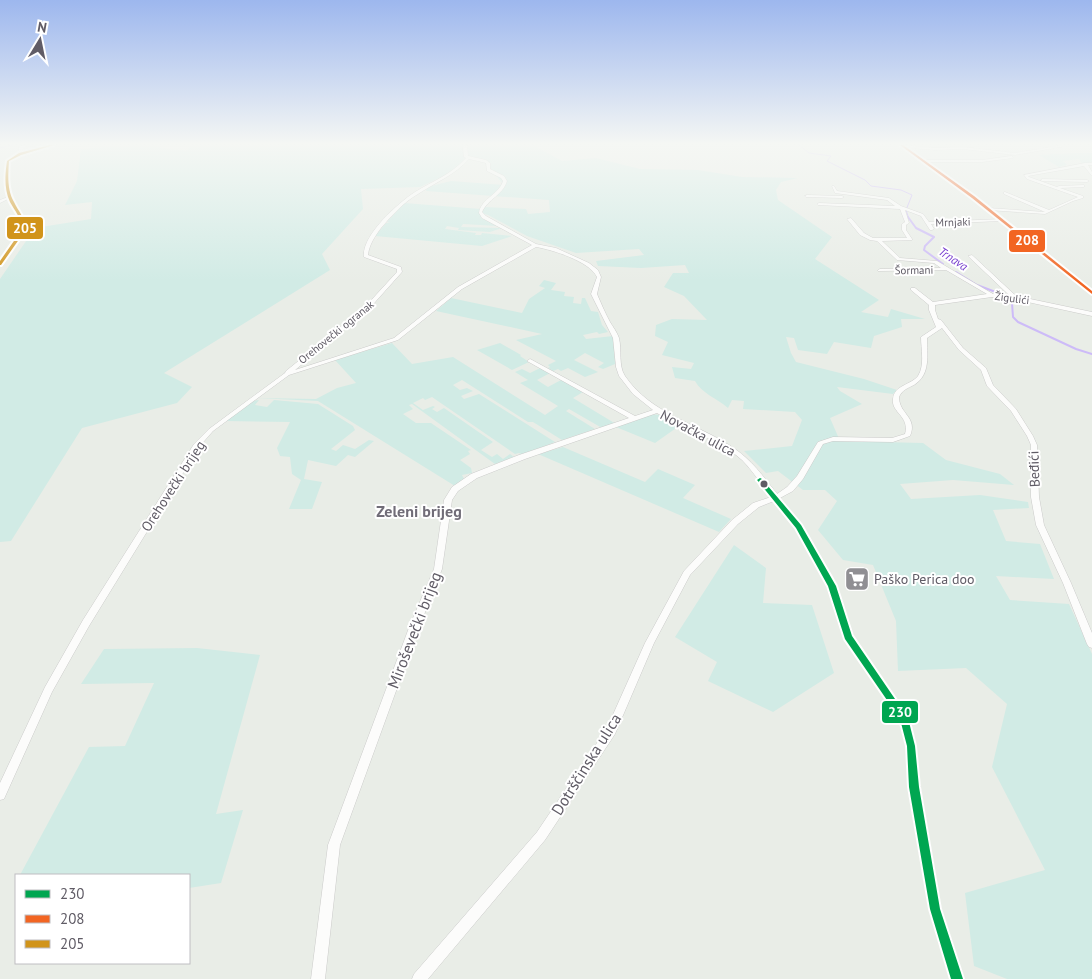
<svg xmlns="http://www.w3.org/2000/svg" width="1092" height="979" viewBox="0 0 1092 979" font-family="'PT Sans',sans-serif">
<rect width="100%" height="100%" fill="#e9ede7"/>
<path fill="#d1ebe5" d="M133,145H157L155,147L186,151L192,145H533L562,161L596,158L640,169L698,170L742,177L798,178L781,182L776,190L778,200L832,237L815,259L879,300L861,312L888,317L891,309L925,319H901L902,327L874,336L871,348L834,342L827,354L798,350L794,338L786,337L791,353L796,362L864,379L897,390L893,394L837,387L840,391L862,404L830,418L840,441L923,443L946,460L1000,474L1014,485L953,480L900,484L911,499L980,495L1028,502L1029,508L993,510L1006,541L1040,544L1054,579L996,576L1010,600L1069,604L1092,654V979H1007L974,966L965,893L1045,870L992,767L1007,704L966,668L898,671L896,621L873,565L843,560L818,530L837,501L825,490H803L778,471L766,473L744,451L792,446L802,420L795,412L743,409L744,401L732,400L728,408C717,398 702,394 695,381L675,378L672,367L691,369L694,363L662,355L668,342L655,336L656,325L672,319L707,320L684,296L664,287L673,273H689L685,265L641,268L598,266L596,261L644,255L639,249L576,253L527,236L488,215L480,213L484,218L497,226L463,224L461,227L502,228L490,232L458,230L459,228L447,226L445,229L476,233L475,235H481L482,233L512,236L482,246L375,236L386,223H390L387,222L404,203L481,209L484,207L526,209L528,214L550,212L549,200L426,191L427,187L451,181L504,185L482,159H466L448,174L420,187L361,189L363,209L322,254L330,270L164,373L192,387L177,403L82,428L11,541L0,542V279L35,228L91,219L92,202L65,205L77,181L81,149Z
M1076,153H1092V162L1082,164L1079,159L1063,161L1067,165L1059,167L1039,155Z
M544,280L556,283L551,290L565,292L564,296L574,297L573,303L581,304L582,298H585L591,311L598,312L602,325L608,332L599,334L597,332L583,335L586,339L613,336L615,364L603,369L598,367L604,363L585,353L574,360L598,372L585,377L568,368L561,371L558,369L553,371L548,368L550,367L548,365L556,361L516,340L542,334L436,311L451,298L522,313L529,299L545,288L539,286Z
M392,343L412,364L453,357L545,415L558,406L520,383L528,380L515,372L522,369L530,373L540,368L550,373L537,380L548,387L561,380L583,392L573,398L616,424L602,428L569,409L566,411L595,429L562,440L533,422H528L462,380L453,385L460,390L467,388L473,391L461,396L464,399L479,394L555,442L523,455L519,453L515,454L432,397L425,400L423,398L413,403L423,410L433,406L435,407L432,409L437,412L444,408L493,442L481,450L492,457L497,454L503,459L510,454L514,457L495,464L412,404L409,405L413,409L403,414L416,423H431L471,450L468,451L470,454L460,460L471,468L472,473L462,475L464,479L455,486L318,401L257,398L316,399L337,388L356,383L335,360Z
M500,343L521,355L520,356L529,362L512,370L477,350Z
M259,400L255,405L267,407L274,400L318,404L353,426L355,430L331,449L336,451L343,445L355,449L369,440L374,441L355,457L348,455L336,466L308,460L304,479L322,482L312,509H289L301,480L292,474L290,457L280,456L277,448L290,422L225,421L252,401Z
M651,414L660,415L679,426L655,443L616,427Z
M563,447L645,482L658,469L695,485L683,498L731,519L719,532L538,454Z
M734,545L766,568L763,603L812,605L834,673L773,712L708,681L717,662L675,637Z
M197,648L260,655L216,814L243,810L221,883L189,888V875H20L89,747L125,746L154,683L81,684L104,649Z"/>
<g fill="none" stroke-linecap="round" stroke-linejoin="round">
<path stroke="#cdbbf8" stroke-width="1" d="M799,145L809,153L831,156L827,161L865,180L871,186L901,190L912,195L906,210L909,219
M0,148L12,145"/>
<path stroke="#cdbbf8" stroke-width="2" d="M908,217L916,228L934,237L925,246L924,250L943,264
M956,272L977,285L1009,297L1012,303L1013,317L1018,322L1076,349L1092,354"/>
<defs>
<path id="minor" d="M23,145H27L23,148L22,152L50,145H55L21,155L10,161C8,174 8,191 14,202C19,212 26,217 27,228L2,265H0V261L23,228L20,217L8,199L0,203V200L8,197L5,181L6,161L18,154L19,147Z
M463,145H467L468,156L486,160L490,163V169L504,176L507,181C503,195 488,199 482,212L486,216L536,244L556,248L589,263L598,270L601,277L597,294C601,303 605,313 610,322C613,327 617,332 619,338C622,351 618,365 625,376C651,414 696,423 732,447C751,459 763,476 777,494L787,487L797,476L818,442L833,437L892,438L905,434C910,416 891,413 893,399C894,385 911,385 918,376C925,365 921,349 921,337L936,327L929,310V305L911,290V288H915L933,302L987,294L946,270L878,271V270L880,269L941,268L934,263L897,260L877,241L870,240L860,235L847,219L851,218L864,233L873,238H907L902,230V224L905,222L900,209L818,205L817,204L819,203L895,206L887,200L835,193L832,186H834L837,191L889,198L901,206L923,214L929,222L1003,219V220L1001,221L931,224L934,229L932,230H930L921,216L905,210L909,223L906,225V230L912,239V240L882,241L900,258L937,261L993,294L1009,295L968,256L972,255L1016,296L1092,312V316L1014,299L992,297L935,305V310L938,319L941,320L963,348L986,368L993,385L1016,409L1033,436L1037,445L1039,497L1044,525L1071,583L1092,633V648L1089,647L1087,644L1063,583L1036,525L1031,497V445L1027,436L1011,411L987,386L981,370L959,350L942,328L927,338C927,354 931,375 914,385C908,388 902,390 899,397C899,414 918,417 910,436L893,442L833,441L823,444L803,479L793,491L780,498L802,525L836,586L852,636L909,718L916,746L920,787L941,909L964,979H950L929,909L908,787L906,746L899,720L845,640L828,586L796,529L774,501L759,507L738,524L690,575L654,643L615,734L545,840L428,979H412L414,974L537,832L607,728L645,643L684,571L732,520L753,503L771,497C762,485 752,470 742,460C718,438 684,430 657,413L525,459L477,478L458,491L452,500L442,569L420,625L340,845L325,979H311L328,845L410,625L434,569L444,500L452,487L471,474L519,455L629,418L527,361L530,359L532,360L635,416L653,410L633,394L619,376L616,367L613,338L591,294L597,277C589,261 553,250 536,247L462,289L398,340L289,375L213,431L199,447L89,626L52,692L4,799L0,800V783L45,687L83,620L194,444L209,429L285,373L286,371L364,308L397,272V269L364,257C361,236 398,203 415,192C433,181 452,174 466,158L464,157ZM469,159L486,163L487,171L501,178L503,181C499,195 481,198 479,213L482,218L532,245L458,287L394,338L295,370L368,310L402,272L401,267L368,255C369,245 375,236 381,228C392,215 404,202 418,194C436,182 455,175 469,159Z
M902,145L935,148L963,147L1015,153L1064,145H1072L1015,155L963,149L935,150L901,147Z
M1012,156L1013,158L982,162H923L921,161L923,160H982Z
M1085,163H1092V165H1088L1092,172V176L1084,166L1028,176L1029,177L1057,187L1059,186L1084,185V187H1083L1060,188L1083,196V198L1073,201L1045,214L988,210L986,209L988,208L1045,212L1004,194V192H1005L1049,210L1078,197L1027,179L1024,175Z
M1042,179L1087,180L1089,181L1087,182L1041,181Z
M807,195L842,196L844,197L842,198L806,197L805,196Z"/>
<path id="major" d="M899,145H904L975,196L1092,290V295L971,198Z"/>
</defs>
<use href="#minor" stroke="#cbcbca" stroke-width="1"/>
<use href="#major" stroke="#c1d7b2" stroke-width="1"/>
<use href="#minor" fill="#fcfcfb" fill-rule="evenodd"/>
<use href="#major" fill="#ecf3e8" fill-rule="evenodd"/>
<defs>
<path id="bus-1" d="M760,478L762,479L801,525L836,586L852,636L908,718L915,746L919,787L940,909L963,979H951L930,909L909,787L907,746L900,719L845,639L828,586L796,528L758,481L757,480Z"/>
<path id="bus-2" d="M900,145H903L974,196L1092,291V294L972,198Z"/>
<path id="bus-3" d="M50,145H54L21,155L9,161C8,175 7,190 14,202C18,211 25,218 27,228L1,265H0V261L23,228C21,218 15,211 10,202C4,189 5,175 7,161L19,153Z"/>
</defs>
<use href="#bus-1" stroke="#fff" stroke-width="4"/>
<use href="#bus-2" stroke="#fff" stroke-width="4"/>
<use href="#bus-3" stroke="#fff" stroke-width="4"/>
<use href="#bus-1" fill="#00a651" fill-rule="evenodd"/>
<use href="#bus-2" fill="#f26522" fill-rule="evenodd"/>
<use href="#bus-3" fill="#d1941a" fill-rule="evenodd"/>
</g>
<linearGradient id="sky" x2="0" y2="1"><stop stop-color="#9db7ee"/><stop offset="0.51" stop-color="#f5f7f4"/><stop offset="1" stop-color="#f5f7f4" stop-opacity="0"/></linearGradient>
<rect width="1092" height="282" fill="url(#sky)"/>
<defs>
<symbol id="supermarket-square" viewBox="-11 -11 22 22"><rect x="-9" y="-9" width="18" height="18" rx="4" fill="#908f93" stroke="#fff"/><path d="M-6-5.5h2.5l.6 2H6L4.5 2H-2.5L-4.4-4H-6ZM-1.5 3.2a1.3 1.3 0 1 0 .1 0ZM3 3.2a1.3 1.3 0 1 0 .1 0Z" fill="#fff"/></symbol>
</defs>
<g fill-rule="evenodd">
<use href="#supermarket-square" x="843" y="565" width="28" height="28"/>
</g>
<circle fill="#605c66" stroke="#fff" stroke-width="2" cx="764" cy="484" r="4.5"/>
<g text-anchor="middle" stroke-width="4" stroke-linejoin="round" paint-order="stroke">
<g font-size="11" fill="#605c66" stroke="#fff">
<text transform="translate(953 222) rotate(-2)" y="4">Mrnjaki</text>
<text transform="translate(914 270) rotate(-1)" y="4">Šormani</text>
<text transform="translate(1012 298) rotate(7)" y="4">Žigulići</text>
<text transform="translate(336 332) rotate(-39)" y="4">Orehovečki ogranak</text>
</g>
<g font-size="12" font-style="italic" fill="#753bce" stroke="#fff">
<text transform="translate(953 259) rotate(33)" y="4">Trnava</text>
</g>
<g font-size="14" fill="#605c66" stroke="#fff">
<text transform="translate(698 433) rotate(28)" y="5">Novačka ulica</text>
<text transform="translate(1034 469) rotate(-92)" y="5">Beđići</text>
<text transform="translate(173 486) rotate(-57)" y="5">Orehovečki brijeg</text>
</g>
<g font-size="14" fill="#605c66" stroke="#fff" text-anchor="start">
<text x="874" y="584">Paško Perica doo</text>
</g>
<g font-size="16" font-weight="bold" fill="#716d78" stroke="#fff">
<text x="419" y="517">Zeleni brijeg</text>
</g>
<g font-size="16" fill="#605c66" stroke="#fff">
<text transform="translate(414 630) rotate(-69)" y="6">Miroševečki brijeg</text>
<text transform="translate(586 764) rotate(-58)" y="6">Dotrščinska ulica</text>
</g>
</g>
<g stroke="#fff" stroke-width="2">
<rect x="6" y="216" width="38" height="24" rx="5" fill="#d1941a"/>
<rect x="1008" y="229" width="38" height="24" rx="5" fill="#f26522"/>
<rect x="881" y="700" width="38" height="24" rx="5" fill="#00a651"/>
</g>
<g font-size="14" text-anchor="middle" font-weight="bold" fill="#fff">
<text x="25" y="233">205</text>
<text x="1027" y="245">208</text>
<text x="900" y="717">230</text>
</g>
<rect x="15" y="874" width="175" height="90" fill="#ffffff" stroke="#bfbec2"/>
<rect x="25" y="890" width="25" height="8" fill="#00a651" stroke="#bfbec2"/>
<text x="60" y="899" font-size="15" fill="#605c66">230</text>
<rect x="25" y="915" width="25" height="8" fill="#f26522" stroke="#bfbec2"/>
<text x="60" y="924" font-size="15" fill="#605c66">208</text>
<rect x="25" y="940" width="25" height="8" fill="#d1941a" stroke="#bfbec2"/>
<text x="60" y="949" font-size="15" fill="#605c66">205</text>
<g transform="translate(40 40) rotate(10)" stroke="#ffffff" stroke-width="4" paint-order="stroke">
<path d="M0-4L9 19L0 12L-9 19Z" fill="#605c66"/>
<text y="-8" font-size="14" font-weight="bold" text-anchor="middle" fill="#605c66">N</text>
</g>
</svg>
